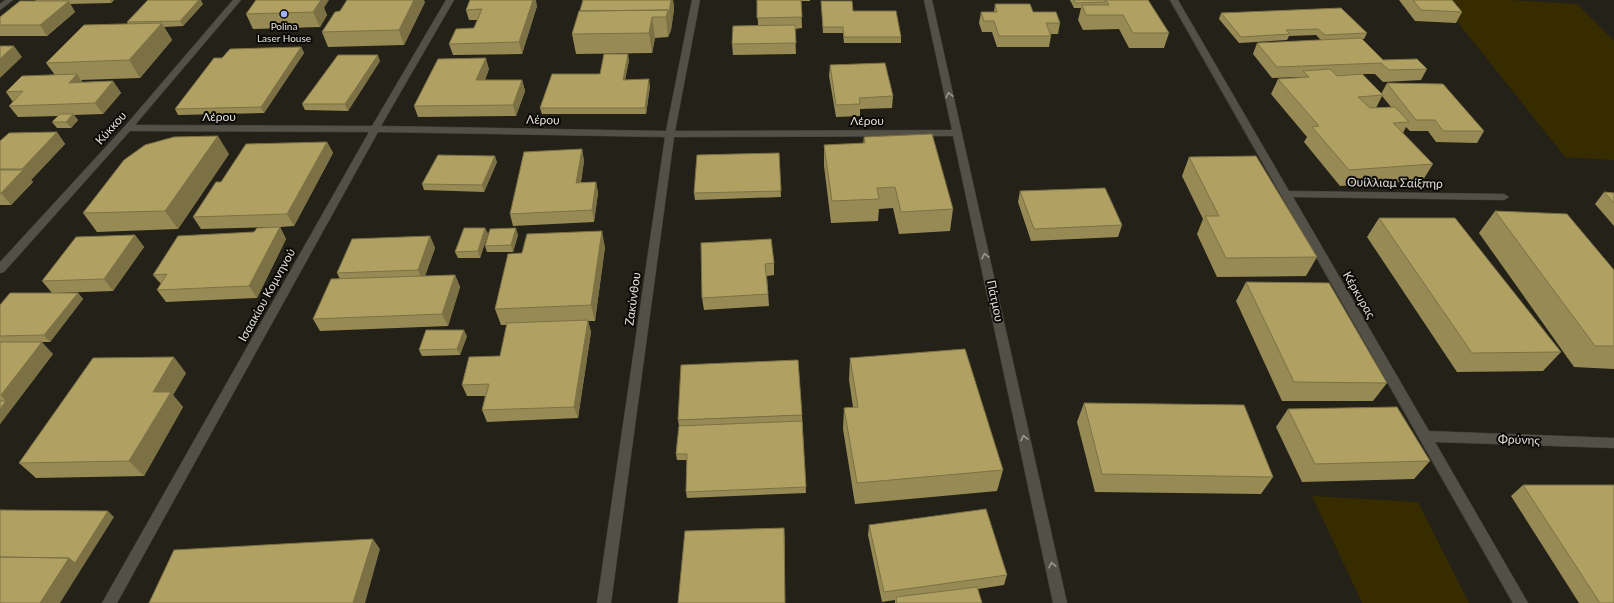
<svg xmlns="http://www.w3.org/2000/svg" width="1614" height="603" viewBox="0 0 1614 603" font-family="Lato,sans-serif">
<rect width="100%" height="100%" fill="#232118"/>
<path fill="#362c00" d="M1440,0H1510L1577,4L1614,41V160L1565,157Z
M1312,496L1418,502L1469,603H1362Z"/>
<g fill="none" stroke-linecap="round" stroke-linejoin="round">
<defs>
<path id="minor" d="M5,0H13L0,10V4Z
M233,0H241L135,125L372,126L446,0H454L381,126L666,131L692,0H700L675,131L952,130L924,0H932L1067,603H1053L953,136L674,137L611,603H597L665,137L378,132L117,603H102L369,132L130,131L4,272L0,273V262L125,126Z
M1170,0H1178L1289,191L1504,194L1509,197L1504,200L1293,197L1429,431L1614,438V448L1435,442L1528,603H1513Z"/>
</defs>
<use href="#minor" stroke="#3f3d37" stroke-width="1"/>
<use href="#minor" fill="#535147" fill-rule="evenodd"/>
</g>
<path fill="#978a54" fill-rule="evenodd" d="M35,0H114L111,3L70,4L75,12L47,36H0V17L36,1Z
M583,0H673L674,9L671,30L668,37L655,38L652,53L576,54L572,34Z
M757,0H810V1H801L802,28L795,29L796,54L733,55L732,44L758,25Z
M1070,0H1148L1169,33L1164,48H1129L1119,29L1083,30L1078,20L1081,8H1074Z
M1399,0H1452L1462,12L1456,23L1415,21Z
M821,1L853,11L901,37V43H844L843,33H823Z
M425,2L404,45L328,47L322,32L340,11Z
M203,4L183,26L164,27L172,40L140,78L81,80L83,82L113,81L121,93L103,114L74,115L78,120L71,128H57L52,122L58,116L18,117L9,106L13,102L6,92L55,75L46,63L128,24L127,22Z
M995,4L1033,12L1060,23L1058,34H1050L1051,36L1049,47H997L992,32H982L979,23L981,12H994Z
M537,6L522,54L453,55L449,44L474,28L477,20H469L466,10Z
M324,8L327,15L320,27L253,29L246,14Z
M1221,13L1367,33L1364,39H1362L1383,60L1427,69L1421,80L1383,82L1375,74H1363L1381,94L1387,83L1484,131L1477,143L1436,142L1428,131H1410L1406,127L1403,133L1433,164L1423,180L1340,186L1304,142L1307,137L1271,94L1278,79L1300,78L1301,77L1272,78L1253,54L1257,43L1321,40L1316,35L1289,36L1287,40L1239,43L1219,19ZM1382,96L1391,107L1376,108Z
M301,47L304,53L264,113L178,115L175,109L222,58Z
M629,60L625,80L650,86L646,114H542L540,108L600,74Z
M380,61L348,111L305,110L302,104Z
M830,65L893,96L892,108L860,109V116L836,117L829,76Z
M489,69L485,80H522L525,91L516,116L418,117L414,106Z
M57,132L65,144L31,180L33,182L11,205H0V141Z
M864,137L953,209L950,231L899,234L893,208L879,209L878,221L831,223L824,166V145L863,144Z
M327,142L333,153L294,226L280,227L286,239L257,298L166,302L157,290L161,284L153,275L254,232L272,227L201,229L193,217L221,182Z
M582,149L584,161L581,182H596L598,193L594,222L513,226L510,214Z
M779,153L781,197L695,200L694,193Z
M229,154L178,229L97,232L83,213Z
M1189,157L1317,257L1306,276L1217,277L1197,234L1203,219L1182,176Z
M497,162L484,192L424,190L422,184Z
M1020,191L1122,225L1118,237L1031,241L1018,202Z
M1604,192L1614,193V226L1595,204Z
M1495,211L1614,270V369L1574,367L1479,233Z
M1379,218L1561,352L1543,371L1457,372L1367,237Z
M485,228L488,234L480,258H458L455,252Z
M135,235L144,247L113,291L57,293H78L83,299L50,342H5L53,354L0,424V305L52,293L42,281Z
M518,235L513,252H487L485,246Z
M430,236L435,248L425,276L455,275L460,287L448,326L320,331L313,319L340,279L337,273Z
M771,239L774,263V275L767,276L769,306L704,310L702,298Z
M605,247L595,321H588L591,332L578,418L487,422L482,410L485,396H467L462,385L500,356L507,325H501L495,309Z
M1246,282L1387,383L1373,401H1282L1236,301Z
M467,336L460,355L422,356L419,350Z
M850,358L1003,470L997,491L855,504L843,429L844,408L853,407L849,380Z
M186,373L173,395L183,407L144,476L36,478L19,463Z
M1084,403L1273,477L1261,494L1095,492L1077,422Z
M1288,409L1430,461L1414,479L1302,482L1276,427Z
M802,415L806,493L687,498L686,492L687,460H677L676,454L679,426L678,420Z
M1523,485L1614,603H1579L1511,496Z
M869,525L1007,575L1004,585L978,589L982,603H895V600L882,602L868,535Z"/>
<path fill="#7b7145" d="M110,0H114L111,3Z
M199,0H201L203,4L183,26L180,21Z
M314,0H329L324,8L327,15L320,27L313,12Z
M414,0H424L425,2L404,45L399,30Z
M533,0H536L537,6L522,54L519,42Z
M671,0H673L674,9L671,30L669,12Z
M69,1L75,12L47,36L40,25Z
M668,10L671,30L668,37L666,17Z
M652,17L655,38L652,53L649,33Z
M162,23L172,40L140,78L129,60Z
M14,46L22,57L0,78V59Z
M301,47L304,53L264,113L261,107Z
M628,54L629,60L624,86L623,80Z
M378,55L380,61L348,111L345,104Z
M486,58L489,69L480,92L476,80Z
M77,74L84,85L69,83Z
M649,79L650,86L646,114L645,108Z
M522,80L525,91L516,116L513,105Z
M113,81L121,93L103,114L95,103Z
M73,114L78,120L71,128L66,122Z
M57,132L65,144L31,180L33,182L11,205L1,193L23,170L22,169Z
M218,136L229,154L178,229L165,211Z
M327,142L333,153L294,226L287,214Z
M582,149L584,161L579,194L576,183Z
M495,156L497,162L484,192L482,185Z
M596,182L598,193L594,222L592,210Z
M280,227L286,239L257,298L249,286Z
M485,228L488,234L480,258L478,251Z
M516,228L518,235L513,252L511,245Z
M602,231L605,247L595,321L591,305Z
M135,235L144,247L113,291L104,279Z
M430,236L435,248L423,282L418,270Z
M455,275L460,287L448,326L442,314Z
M78,293L83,299L50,342L44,335Z
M588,320L591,332L578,418L574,407Z
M464,330L467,336L460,355L457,349Z
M42,342L53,354L0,424V409L6,401L1,395Z
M174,357L186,373L173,395L183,407L144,476L129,461L153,392Z
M108,511L114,517L60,603H40L69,558Z
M784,528L785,539V603Z
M373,539L380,549L365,603H353Z"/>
<path fill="#b0a162" stroke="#7b7145" d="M148,0H199L180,21L127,22Z
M256,0H321L313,12L246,14Z
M347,0H414L399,30L322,32L335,12L340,11Z
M470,0H533L519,42L449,44L456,29L474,28L482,9L466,10Z
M583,0H671L669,12L668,10L580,11Z
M757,0H801L802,17L757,18Z
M1074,0H1105V2L1075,3Z
M1106,0H1148L1169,33H1133L1123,15H1086L1082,5H1109Z
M1413,0H1452L1462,12L1421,10Z
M20,1H69L40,25H0V17Z
M821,1H852L853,11H896L901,37H844L843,27H823Z
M995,4H1030L1033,12H1056L1060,23H1046L1051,36H999L994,21H984L981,12H997Z
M1341,8L1367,33L1325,35L1318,29L1286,30L1290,34L1241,37L1221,13Z
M668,10L666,17H652L649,33L572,34L579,11Z
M162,23L129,60L46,63L84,25Z
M795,25L796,43L732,44L733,26Z
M1361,38L1383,60L1417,59L1427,69L1389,70L1381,63L1277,67L1257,43Z
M0,46H14L0,59Z
M301,47L261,107L175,109L214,58H222L230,49Z
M604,54H628L623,80L649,79L645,108H540L552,74H600Z
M338,55H378L345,104H302Z
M486,58L476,80H522L513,105L414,106L438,59Z
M885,63L893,96L859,98L860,104L836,105L830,65Z
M1330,69L1337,76L1362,74L1383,95L1358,97L1370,108L1395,107L1409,122L1393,123L1433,164L1349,170L1312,127L1319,126L1278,79L1309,77L1303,71Z
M77,74L69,83L113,81L95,103L9,106L23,91L6,92L22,76Z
M1387,83L1443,84L1484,131H1443L1435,120H1416Z
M60,114H73L66,122H52Z
M57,132L22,169H0V141L9,133Z
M932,134L953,209L901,212L895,187L877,188L879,199L832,201L824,145L865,143L864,137Z
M218,136L165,211L83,213L124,160L145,145L174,137Z
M327,142L287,214L193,217L216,182H221L246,144Z
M582,149L576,183L596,182L592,210L510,214L524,152Z
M779,153L781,191L694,193L697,155Z
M438,155L495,156L482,185L422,184Z
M1256,156L1317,257L1226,258L1205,216H1219L1189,157Z
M0,170H23L1,193H0Z
M1105,188L1122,225L1034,229L1020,191Z
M1604,192L1614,193V203Z
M1495,211L1567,214L1614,270V346H1595Z
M1379,218H1455L1561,352L1472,353Z
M280,227L249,286L157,290L167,274L153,275L178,236L254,232L257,228Z
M464,228H485L478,251L455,252Z
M516,228L511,245L485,246L490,229Z
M602,231L591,305L495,309L508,254L522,253L527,234Z
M135,235L104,279L42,281L76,237Z
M430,236L418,270L337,273L352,239Z
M771,239L774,263L765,264L768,294L702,298L701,243Z
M455,275L442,314L313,319L331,279Z
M1246,282L1329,283L1387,383L1294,382Z
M10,293H78L44,335L0,336V305Z
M588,320L574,407L482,410L489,384L462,385L469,357L500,356L507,323Z
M426,330H464L457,349L419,350Z
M0,342H42L1,395H0Z
M965,349L1003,470L857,483L844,408L858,407L850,358Z
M174,357L153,392H171L129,461L19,463L93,358Z
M798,360L802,415L678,420L681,365Z
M0,401H6L0,409Z
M1084,403L1244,405L1273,477L1102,474Z
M1397,407L1430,461L1315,464L1288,409Z
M802,421L806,487L686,492L687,454H676L679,426Z
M1523,485H1614V603H1600Z
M986,509L1007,575L884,592L869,525Z
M0,510L108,511L75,563L69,558L0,557Z
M784,528L785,603H678L685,531Z
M373,539L353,603H149L174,550Z
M0,557L69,558L40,603H0Z
M977,587L982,603H897L896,597Z"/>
<defs><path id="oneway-chevron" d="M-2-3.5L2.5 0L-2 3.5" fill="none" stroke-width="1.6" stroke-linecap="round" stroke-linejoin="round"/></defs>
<g stroke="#9a9890">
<use href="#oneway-chevron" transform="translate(949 95) rotate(-103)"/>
<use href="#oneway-chevron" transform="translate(985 256) rotate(-102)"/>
<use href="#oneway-chevron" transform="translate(1024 438) rotate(-102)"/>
<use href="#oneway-chevron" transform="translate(1052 565) rotate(-102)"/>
</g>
<circle fill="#a4b2fc" stroke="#0b0a07" stroke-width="1.5" cx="284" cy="14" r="4"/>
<g text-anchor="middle" stroke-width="4" stroke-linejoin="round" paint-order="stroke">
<g font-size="10" fill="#e1e0da" stroke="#0b0a07">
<text x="284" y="30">Polina<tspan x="284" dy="12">Laser House</tspan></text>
</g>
<g font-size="12" fill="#e1e0da" stroke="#0b0a07">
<text x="219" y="121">Λέρου</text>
<text transform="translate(543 120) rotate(1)" y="4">Λέρου</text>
<text x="867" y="125">Λέρου</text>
<text transform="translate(111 128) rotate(-48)" y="4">Κύκκου</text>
<text transform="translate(1395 183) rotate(1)" y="4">Ουίλλιαμ Σαίξπηρ</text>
<text transform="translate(267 295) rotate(-61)" y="4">Ισαακίου Κομνηνού</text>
<text transform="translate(1359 295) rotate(60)" y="4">Κέρκυρας</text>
<text transform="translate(633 299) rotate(-82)" y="4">Ζακύνθου</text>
<text transform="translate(995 301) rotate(78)" y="4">Πάτμου</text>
<text transform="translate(1519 440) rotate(2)" y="4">Φρύνης</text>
</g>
</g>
</svg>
